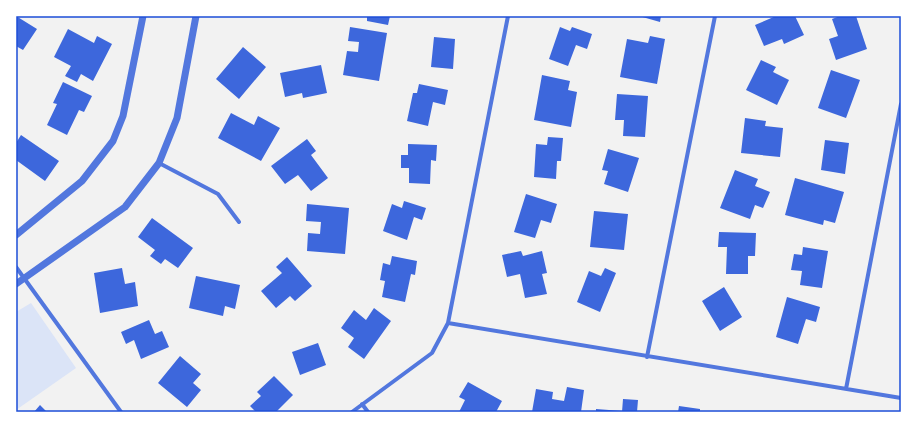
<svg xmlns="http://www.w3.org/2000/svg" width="917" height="428" viewBox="0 0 917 428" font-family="'PT Sans',sans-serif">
<rect width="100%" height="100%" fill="#f2f2f2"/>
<path fill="#dbe4f7" d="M31,303L76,368L16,410V312Z"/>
<path fill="#3d67dc" d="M16,16L37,29L23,50L16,46Z
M367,16H390L388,25L367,21Z
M639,16H661L660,22Z
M776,16H795L804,35L784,44L782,39L764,46L755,25Z
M840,16H856L867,49L836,60L829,39L838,36L832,19Z
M350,27L387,33L379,81L343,75L347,51L358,52L359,42L348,41Z
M560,27L570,31L572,27L592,34L587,49L576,45L568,66L549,59Z
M68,29L94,43L97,36L112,44L93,81L81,74L77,82L65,76L71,66L54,57Z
M650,36L665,39L657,84L620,77L627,39L648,43Z
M434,37L455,39L453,69L431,67Z
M243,47L266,67L239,99L216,79Z
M761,60L776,67L773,72L789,80L777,105L746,90Z
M321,65L327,93L303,98L302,93L285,97L280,73Z
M831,70L860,80L846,118L818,108Z
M542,75L570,81L568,90L577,92L571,127L534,120Z
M63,82L92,96L84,112L79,110L67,135L47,125L57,104L53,103Z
M419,84L448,90L445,105L433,102L428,126L407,121L413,93H417Z
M617,94L648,96L645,137L623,136L624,120H615Z
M231,113L254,125L258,116L280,128L261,161L218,138Z
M745,118L766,121L765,126L783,128L780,157L741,153Z
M21,135L59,161L45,181L16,160V143Z
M548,137L563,138L561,161H557L556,179L534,177L536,144L547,145Z
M307,139L316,151L311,155L328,178L311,191L298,175L285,184L271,166Z
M825,140L849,143L845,174L821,170Z
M408,144L437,145L436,161L431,160L430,184L409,183V168H401V155H408Z
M608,149L639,158L628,192L604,184L608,171L602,170Z
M735,170L758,179L755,186L770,192L763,208L755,205L750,219L720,208Z
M795,178L844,192L835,223L824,220L823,225L785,215Z
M526,194L557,204L551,223L541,220L535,238L514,232Z
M404,201L426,208L422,220L414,217L407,240L383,231L392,204L402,208Z
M307,204L349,208L345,254L307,251L308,233L320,234L321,222L306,221Z
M594,211L628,214L624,250L590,247Z
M152,218L193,248L178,268L165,259L161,264L150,256L155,250L138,237Z
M719,232L756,233L755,256H748V274H726L727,247H718Z
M803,247L828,251L822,288L800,285L802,271L791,270L794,254L802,255Z
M521,251L523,256L542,251L547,273L542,274L547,294L525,298L520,274L507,277L502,255Z
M392,256L417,261L415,275L411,274L405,302L382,297L385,281L380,280L383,263L390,265Z
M287,257L312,286L295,301L290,296L276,308L261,291L282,273L276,267Z
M122,268L125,284L135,282L138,306L100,313L94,273Z
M605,268L616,273L600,312L577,302L589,271L601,276Z
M196,276L240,285L235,309L225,306L223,316L189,308Z
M724,287L742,317L720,331L702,301Z
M787,297L820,307L816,322L806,319L798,344L776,337Z
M374,308L391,321L364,359L348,347L354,338L341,328L354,310L366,320Z
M149,320L155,334L162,331L169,347L141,359L134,340L126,344L121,332Z
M318,343L326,365L300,375L292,352Z
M180,356L201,374L193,383L201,390L187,407L158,383Z
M274,376L293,395L276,412H256L250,406L261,396L257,392Z
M468,382L502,401L496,412H459L465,400L459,397Z
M567,387L584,390L581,412H532L536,389L553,392L552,399L564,401Z
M623,399L638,400L637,412H622Z
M40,405L47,412H34Z
M679,406L700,409V412H678Z
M596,409L622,411V412H596Z"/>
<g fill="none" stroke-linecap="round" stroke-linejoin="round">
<path stroke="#5277de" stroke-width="4" d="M159,163L218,194L239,222
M16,267L121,412
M448,323L901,398
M647,357L715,16
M846,389L901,104
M362,404L368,412
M352,412L432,353L448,323L508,16"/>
<path stroke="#5277de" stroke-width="7" d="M16,235L82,181L113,141L123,116L143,16
M16,284L125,207L159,163L177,118L196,16"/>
</g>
<rect width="917" height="428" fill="none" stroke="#ffffff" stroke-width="34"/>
<rect x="17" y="17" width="883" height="394" fill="none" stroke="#1d4ed8" stroke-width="1.5"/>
</svg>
